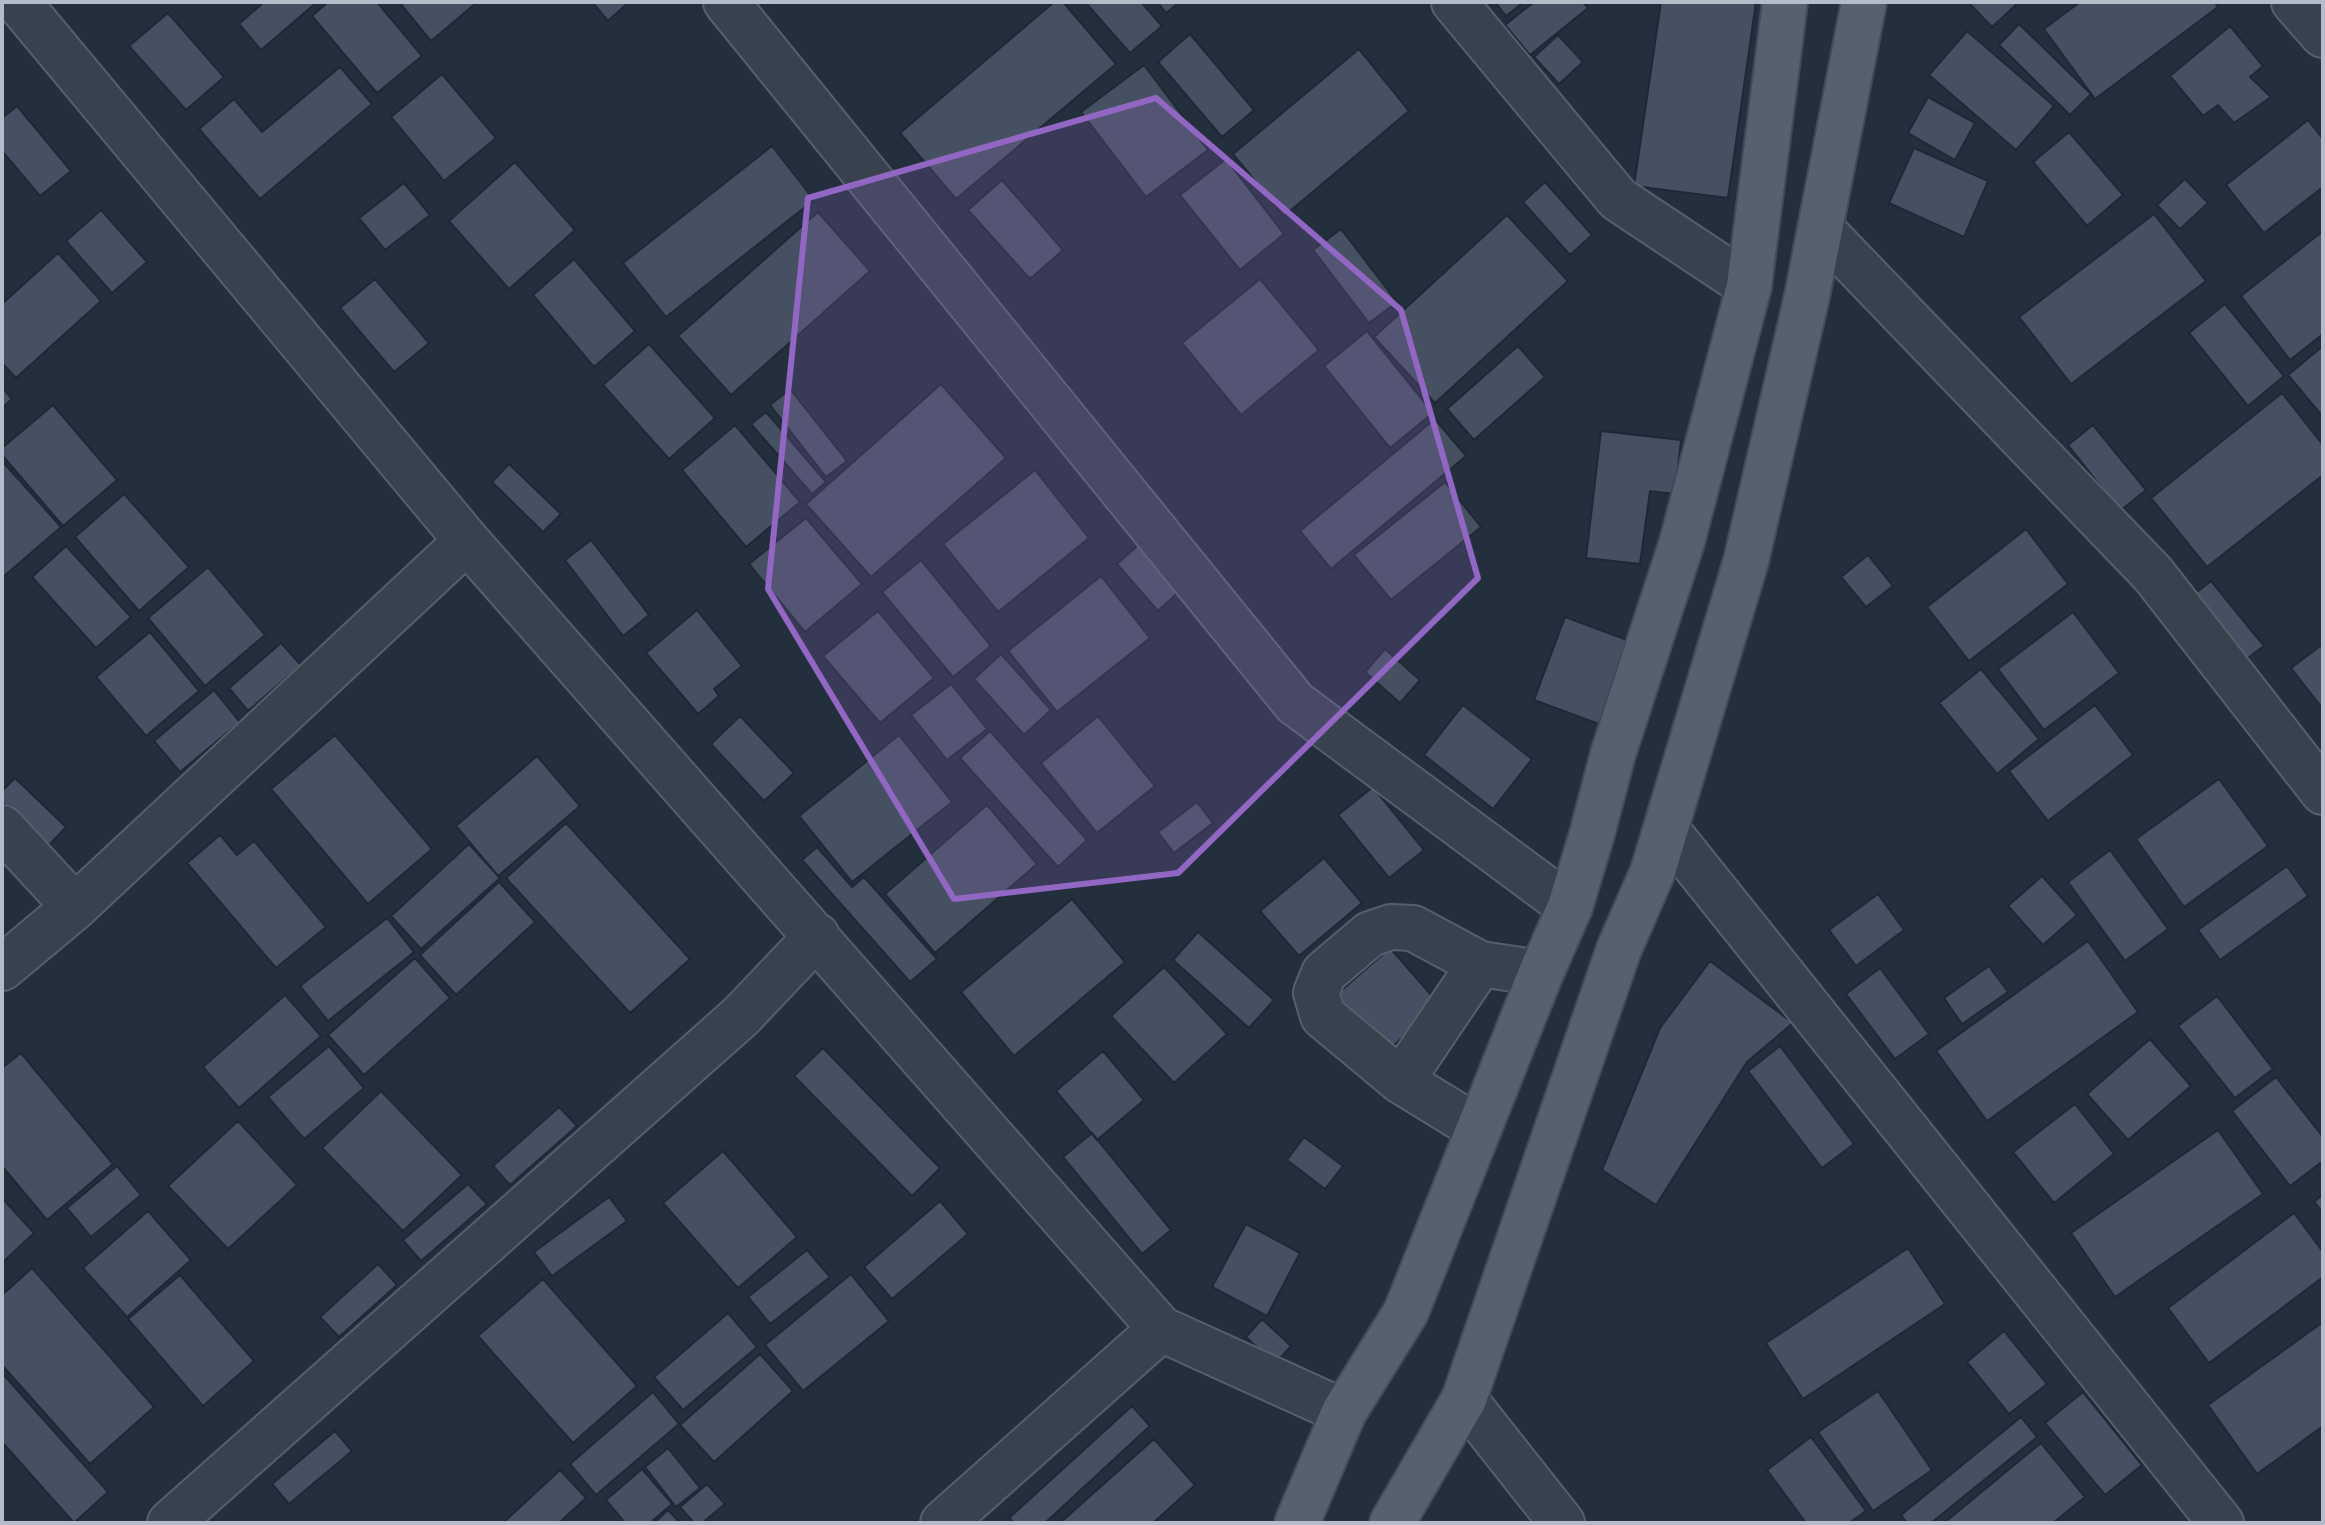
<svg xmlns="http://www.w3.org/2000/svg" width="2325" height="1525" viewBox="0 0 2325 1525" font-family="Figtree,sans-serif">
<rect width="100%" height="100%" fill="#242f3e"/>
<path fill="#455162" stroke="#1f2835" stroke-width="2" d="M264,2H317L261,50L239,24Z
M328,2H377L422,56L377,93L312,16Z
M399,2H474L475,4L431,41Z
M592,2H629L608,21Z
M1054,2H1063L1116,64L956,199L900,133Z
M1085,2H1141L1162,26L1130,53Z
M1157,2H1180L1166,13Z
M1495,2H1524L1506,16Z
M1534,2H1583L1588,8L1530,55L1505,25Z
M1661,2H1756L1728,198L1634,186Z
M1968,2H2019L1992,27Z
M2080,2H2214L2218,7L2095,99L2044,29Z
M168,13L224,77L186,110L129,46Z
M2019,24L2091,94L2070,115L1999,45Z
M2230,26L2263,66L2250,77L2271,97L2234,123L2218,105L2203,116L2170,76Z
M1967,31L2054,106L2016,150L1929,75Z
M1190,34L1254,110L1222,137L1158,62Z
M1558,35L1583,62L1559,84L1534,57Z
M1359,49L1409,111L1284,216L1233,154Z
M1144,65L1208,150L1146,197L1081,112Z
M340,67L372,104L260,199L199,129L234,99L262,132Z
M442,74L496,138L444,181L391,117Z
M1928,97L1975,123L1955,160L1908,133Z
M17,106L71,171L40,196L2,151V118Z
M2308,120L2323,139V187L2264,233L2226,185Z
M2069,132L2123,195L2087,226L2033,162Z
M772,146L814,200L666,317L623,263Z
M1914,148L1988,181L1964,237L1889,203Z
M1226,159L1284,234L1240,270L1180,195Z
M515,162L575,230L509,289L449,221Z
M2185,179L2208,203L2180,229L2157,205Z
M1002,180L1063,250L1030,279L968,210Z
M1545,182L1592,235L1570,255L1523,202Z
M404,183L430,215L385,250L359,218Z
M101,210L147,262L112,293L66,241Z
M818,212L870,271L731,395L678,336Z
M2154,214L2206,281L2071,384L2019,317Z
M1507,215L1568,281L1435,403L1374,337Z
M1341,229L1397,302L1369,323L1313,250Z
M2323,231V334L2290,360L2241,296Z
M58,253L101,301L16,378L2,363V304Z
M574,259L635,331L594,367L533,295Z
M375,279L429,343L394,372L340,308Z
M1260,279L1319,350L1241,415L1182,343Z
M2225,304L2284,376L2248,406L2189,333Z
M1367,331L1433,413L1390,448L1324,366Z
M649,344L715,418L669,459L603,385Z
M1518,346L1545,377L1474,440L1447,409Z
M2323,346V417L2288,375Z
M941,384L1006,458L871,577L806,504Z
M2,387L12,399L2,408Z
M790,389L847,461L826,477L770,405Z
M2282,393L2323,445V475L2207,567L2151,498Z
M53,405L117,480L63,526L2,455V448Z
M766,412L826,482L812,494L751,424Z
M1435,419L1466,456L1331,569L1300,531Z
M735,425L800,502L746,547L682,470Z
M2093,425L2146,490L2120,511L2068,445Z
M1601,431L1681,440L1675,494L1650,491L1640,564L1586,558Z
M2,461L61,527L2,578Z
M509,464L561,514L543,532L492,482Z
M1035,470L1089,538L998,612L943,544Z
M1445,482L1481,527L1391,600L1354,555Z
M124,494L189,567L139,611L75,537Z
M806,518L862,584L805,632L749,564Z
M2026,529L2068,584L1969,661L1927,607Z
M591,540L649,615L623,636L565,560Z
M1144,540L1185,586L1158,611L1117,564Z
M66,546L131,617L96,648L32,577Z
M1868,555L1893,586L1866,607L1841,577Z
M921,560L991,646L953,677L882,592Z
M208,567L265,635L205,686L148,618Z
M1101,576L1150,638L1057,712L1008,651Z
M2211,581L2264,646L2245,660L2193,595Z
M697,610L742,666L714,689L719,696L698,714L646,653Z
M878,611L934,678L880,723L823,656Z
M2073,612L2119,673L2044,730L1998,669Z
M1565,617L1638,644L1607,727L1534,700Z
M150,632L199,691L146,736L96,677Z
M281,643L301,665L248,711L229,688Z
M2323,644V709L2291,668Z
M1385,649L1420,680L1400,703L1365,672Z
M1001,654L1051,710L1024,735L974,679Z
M1981,669L2039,739L1997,774L1939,703Z
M951,684L987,729L947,760L911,715Z
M214,690L240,722L180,772L154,741Z
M1463,705L1532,759L1493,809L1424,755Z
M2095,705L2133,755L2048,821L2009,771Z
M740,716L794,773L764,801L711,744Z
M1098,716L1155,786L1097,833L1041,763Z
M990,731L1087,840L1058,867L960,758Z
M335,735L432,849L368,904L271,789Z
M899,735L952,802L852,882L799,816Z
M537,756L580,806L498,876L456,826Z
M15,778L66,827L48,846L2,802V791Z
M2219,779L2268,846L2184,907L2136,839Z
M1373,787L1424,850L1389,878L1338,815Z
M1197,802L1213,823L1174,853L1158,832Z
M987,805L1037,864L935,953L885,894Z
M566,823L690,959L630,1013L506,878Z
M220,835L237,855L254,841L326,927L276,968L187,863Z
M469,844L500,878L421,949L391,916Z
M817,847L852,887L864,877L937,959L910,982L802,860Z
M2110,850L2168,929L2125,961L2068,882Z
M1324,858L1362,903L1299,956L1260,911Z
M2287,866L2308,896L2220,960L2198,930Z
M2042,876L2077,915L2043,945L2008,906Z
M499,882L535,922L456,995L420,955Z
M1878,894L1904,930L1856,966L1829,930Z
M1072,899L1125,962L1014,1056L961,992Z
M387,918L414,952L328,1021L300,986Z
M1198,932L1274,1000L1249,1028L1173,960Z
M2088,941L2138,1012L1987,1121L1936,1051Z
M1390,948L1440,1005L1385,1053L1335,996Z
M415,958L450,998L364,1075L328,1035Z
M1710,961L1793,1023L1747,1062L1656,1205L1602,1170L1660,1028Z
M1989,966L2008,992L1962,1024L1944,998Z
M1164,967L1227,1034L1174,1083L1111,1016Z
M1880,968L1929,1034L1895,1059L1846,994Z
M285,995L321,1036L239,1108L203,1067Z
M2217,996L2273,1069L2235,1098L2178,1026Z
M2150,1039L2191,1086L2128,1140L2087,1094Z
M329,1046L364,1088L304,1139L268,1097Z
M1780,1046L1854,1144L1822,1168L1748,1071Z
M823,1048L940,1168L912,1196L794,1076Z
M1103,1051L1144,1100L1097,1140L1056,1091Z
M21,1053L113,1164L47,1220L2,1166V1068Z
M2276,1077L2323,1137V1161L2290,1186L2232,1111Z
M381,1091L462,1175L403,1231L322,1148Z
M2075,1104L2114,1154L2054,1203L2013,1152Z
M559,1107L577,1126L510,1185L493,1166Z
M238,1121L297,1185L228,1249L168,1186Z
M2218,1130L2263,1194L2115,1297L2071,1233Z
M1092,1133L1171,1230L1142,1254L1063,1157Z
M1304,1137L1343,1166L1325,1189L1287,1160Z
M723,1151L797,1237L738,1288L663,1203Z
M117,1166L141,1195L91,1237L67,1208Z
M468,1184L487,1204L421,1261L403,1240Z
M2323,1194V1213L2314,1202Z
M609,1197L627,1221L552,1276L534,1252Z
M2,1198L34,1233L2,1263Z
M940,1201L968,1234L892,1299L864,1267Z
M148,1211L191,1260L127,1317L83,1268Z
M2294,1213L2323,1252V1277L2209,1363L2168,1308Z
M1246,1224L1300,1253L1267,1316L1212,1287Z
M1908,1248L1945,1304L1803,1399L1766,1343Z
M807,1250L830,1277L770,1324L748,1297Z
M378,1264L397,1285L339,1337L320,1317Z
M32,1268L154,1407L90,1464L2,1365V1295Z
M851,1274L889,1321L803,1391L765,1345Z
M180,1275L254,1361L203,1406L128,1319Z
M543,1279L637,1386L573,1443L478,1336Z
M728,1313L757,1347L683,1410L654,1377Z
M1262,1319L1291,1346L1275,1364L1246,1337Z
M2323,1322V1426L2257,1474L2208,1405Z
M2004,1331L2047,1384L2009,1414L1967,1362Z
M760,1354L793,1391L714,1462L680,1425Z
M2,1373L108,1492L74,1523L2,1442Z
M1878,1391L1932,1470L1873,1511L1818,1432Z
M653,1392L679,1424L596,1495L570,1464Z
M2083,1392L2142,1465L2105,1495L2045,1423Z
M1132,1406L1150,1426L1045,1523H1014L1009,1518Z
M2021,1417L2037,1437L1931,1523H1907L1901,1515Z
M335,1431L352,1451L289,1504L272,1484Z
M1811,1437L1866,1511L1849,1523H1806L1767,1470Z
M1154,1439L1195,1485L1153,1523H1060Z
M2041,1443L2085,1497L2053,1523H1944Z
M668,1448L700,1488L676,1507L645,1467Z
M642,1469L672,1504L650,1523H625L606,1500Z
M560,1470L586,1498L559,1523H503Z
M707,1484L725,1504L702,1523H694L680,1507Z
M668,1510L680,1523H654Z"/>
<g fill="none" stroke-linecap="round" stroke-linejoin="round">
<defs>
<path id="minor" d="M18,2L467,541L1161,1329L1344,1412
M726,2L1295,703L1570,907
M1454,2L1618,199L1749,286
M2294,2L2323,35
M1820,228L2153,574L2323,792
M2,828L75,907
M1666,829L2221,1523
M2,968L75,907L467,541
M1401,1081L1480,964
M1479,1129L1401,1081L1323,1016L1316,993L1324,973L1370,934L1391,927L1413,928L1480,964L1541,973
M1464,1399L1562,1523
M170,1523L741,1016L817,936
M943,1523L1161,1329"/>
<path id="major" d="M1297,1523L1344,1412L1406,1312L1541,973L1570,907L1592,834L1613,754L1682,542L1749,286L1785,2
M1392,1523L1464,1399L1619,949L1653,871L1746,561L1807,296L1864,2"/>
</defs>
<use href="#minor" stroke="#565f6c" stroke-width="48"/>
<use href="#major" stroke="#414a57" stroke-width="48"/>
<use href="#minor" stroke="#38414e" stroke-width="44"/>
<use href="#major" stroke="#56606e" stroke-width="44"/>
</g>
<path fill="#9266c3" fill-opacity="0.2" stroke="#9266c3" stroke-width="6" stroke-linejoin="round" d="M1156,98L1401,310L1478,578L1178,873L954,899L768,589L808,198Z"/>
<rect width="2325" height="1525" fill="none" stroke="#b4bcc9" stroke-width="8"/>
</svg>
